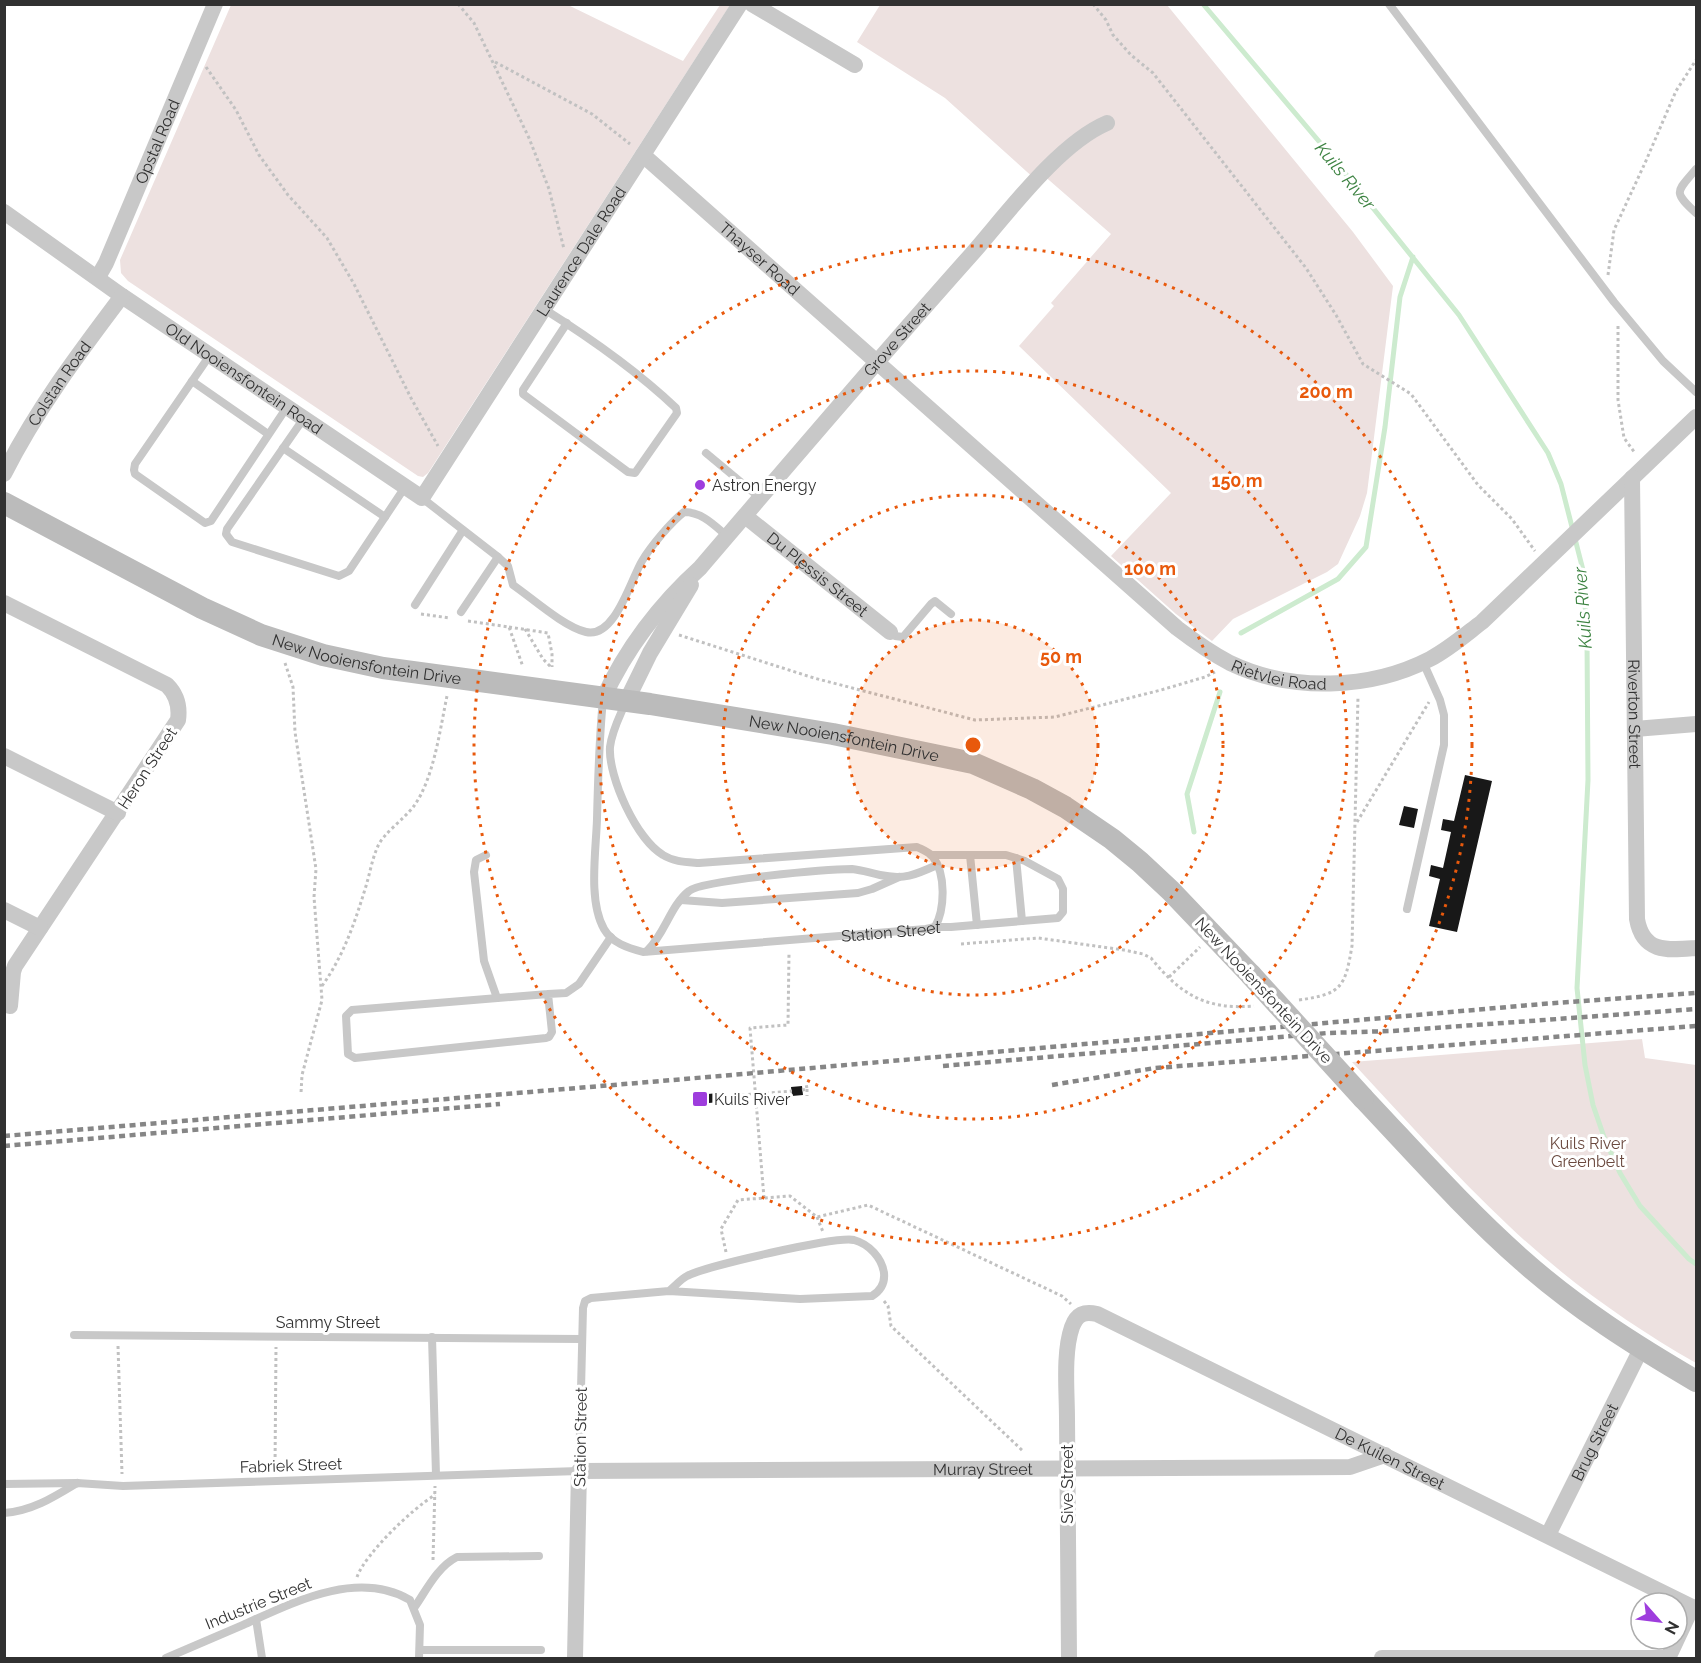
<svg xmlns="http://www.w3.org/2000/svg" width="1701" height="1663" viewBox="0 0 1701 1663" font-family="Raleway,sans-serif">
<rect width="100%" height="100%" fill="#fff"/>
<path fill="#ede1e0" d="M231,5H568L683,61L720,5H730L428,473L423,477L418,476L128,281L121,273L120,260Z
M880,5H1167L1353,232L1393,286L1367,493L1360,516L1338,564L1327,572L1233,619L1212,641L1176,614L1111,556L1171,493L1019,346L1054,306L1051,303L1111,234L1042,174L1036,180L945,98L857,42Z
M1642,1039L1645,1058L1696,1065V1363C1629,1325 1565,1279 1509,1226C1454,1174 1403,1117 1352,1062Z"/>
<g fill="none" stroke-linecap="round" stroke-linejoin="round">
<path stroke="#cdebcf" stroke-width="5" d="M1203,4L1328,152L1459,315L1548,453L1561,484L1583,570L1587,640L1588,780L1577,988L1585,1065L1593,1105L1604,1137L1620,1173L1640,1206L1689,1259L1696,1264
M1241,633L1338,579L1366,547L1385,427L1400,297L1413,257
M1194,832L1187,794L1220,692"/>
</g>
<path fill="#181818" d="M1465,775L1492,781L1457,932L1429,926L1440,879L1429,876L1431,865L1443,868L1451,832L1441,830L1443,819L1454,821Z
M1404,806L1418,809L1414,828L1399,825Z
M802,1086L803,1095L792,1096L791,1087Z
M718,1093L719,1102L709,1103L708,1094Z"/>
<g fill="none" stroke-linecap="round" stroke-linejoin="round">
<path stroke="#c1c1c1" stroke-width="3" stroke-dasharray="3 3" stroke-linecap="butt" d="M458,4L474,23L529,138L549,189L564,249
M1093,4L1106,20L1113,35L1131,55L1153,73L1306,268L1336,315L1363,364L1411,394L1478,485L1512,519L1535,551
M495,62L592,114L630,144
M206,67L236,110L259,155L288,195L327,238L354,284L411,398L438,446
M1608,275L1614,230L1645,163L1676,91L1696,60
M1618,326V400L1624,438L1635,453
M421,614L450,618
M468,621L509,627L523,667
M509,627L548,633L552,654V667
M525,629L543,659L551,667
M679,635L814,678L975,720L1055,717L1161,690L1205,677L1215,672
M285,663L293,687L295,732L316,869L314,897L322,1000L302,1075L301,1093
M1357,822L1429,702
M961,944L1038,938L1124,950L1143,954L1151,958C1181,995 1206,1010 1254,1006
M1169,977L1200,947
M322,986C344,955 355,922 366,886C370,873 372,859 378,846C383,834 405,818 414,806C434,778 440,729 447,696
M1299,1000C1342,994 1345,987 1352,946L1358,697
M807,1089V1096
M802,1090L807,1089L806,1083
M703,1092L704,1099L708,1098
M718,1097L792,1091
M704,1099V1106
M764,1198L750,1028L788,1025L789,953
M817,1217L823,1232
M726,1252L721,1229L738,1200L790,1196L817,1217L868,1205L1062,1296L1071,1304
M884,1301L888,1306L891,1326L1024,1452
M118,1346L122,1474
M275,1469L276,1347
M433,1560L435,1486
M357,1577C365,1554 413,1508 435,1495"/>
<g stroke="#c8c8c8" stroke-width="8">
<path d="M1389,4L1614,302L1663,361L1696,392"/>
<path d="M1696,169C1677,192 1672,191 1696,213"/>
<path d="M544,309C590,338 636,370 676,408L677,413L635,473L628,472L523,394V390L567,323"/>
<path d="M210,355L135,464L134,470L135,474L205,523L211,521L287,407"/>
<path d="M192,381L268,434"/>
<path d="M304,418L227,529L226,534L232,542L339,576L349,571L405,487"/>
<path d="M283,448L385,517"/>
<path d="M706,453L760,498"/>
<path d="M422,498L498,557L461,612"/>
<path d="M498,557L508,566L513,585C532,598 564,627 586,632C615,639 631,579 642,561C651,546 671,522 684,512C702,512 714,525 727,536"/>
<path d="M415,605L463,530"/>
<path d="M890,632L895,636L903,637L931,604L935,601L951,614"/>
<path id="s1" d="M603,700C599,739 598,779 597,819C596,851 588,901 604,929C612,943 628,948 643,952L926,929L935,927H951L1058,918L1063,912V889L1058,879L1025,861L1006,855H931"/>
<path d="M625,704C619,718 612,731 610,747C608,777 637,840 663,855C674,862 686,862 699,863L917,847C923,850 929,852 933,857C946,874 945,909 935,927"/>
<path d="M486,855L476,860L474,872L484,961L497,998"/>
<path d="M970,855L977,925"/>
<path d="M1016,858L1022,921"/>
<path d="M681,900L722,903L858,893L872,889L899,877"/>
<path d="M1407,909L1444,745V715L1440,700L1423,662"/>
<path d="M647,951C665,934 670,906 689,891C702,880 829,869 852,869C862,870 870,873 880,875C904,880 915,875 937,865"/>
<path d="M548,994L552,1032L549,1037L546,1038L355,1058L348,1054L346,1016L352,1010L548,994L566,993L579,984L611,937"/>
<path d="M74,1335L582,1339"/>
<path d="M432,1337L436,1475"/>
<path d="M4,1484L77,1483L123,1486L579,1471L583,1308L585,1301L591,1298L669,1291L800,1299L872,1296C880,1291 885,1283 884,1273C882,1258 869,1244 854,1240C837,1236 705,1266 687,1276C681,1279 675,1286 669,1291"/>
<path d="M4,1513C32,1511 54,1497 77,1483"/>
<path d="M414,1608C426,1591 437,1567 457,1557L539,1556"/>
<path d="M256,1619L262,1658"/>
<path d="M420,1650H541"/>
<path d="M166,1658C192,1647 217,1636 243,1625C292,1603 357,1569 410,1600L420,1625L419,1658"/>
</g>
<g stroke="#c8c8c8" stroke-width="16">
<path d="M752,4L855,65"/>
<path id="s2" d="M643,155L1177,628C1194,641 1211,653 1230,663C1291,692 1370,690 1430,659C1449,649 1465,635 1482,622L1696,417"/>
<path id="s3" d="M4,212L122,296L422,498L740,4"/>
<path id="s4" d="M98,277L106,263L215,4"/>
<path id="s5" d="M4,474C36,410 79,353 122,296"/>
<path id="s6" d="M1632,478L1637,919C1643,954 1669,950 1696,948"/>
<path id="s7" d="M745,516L890,632"/>
<path d="M4,603L167,685C177,695 180,706 178,720L15,966L13,972L10,1006"/>
<path id="s8" d="M603,699C625,650 660,604 700,568C790,463 879,358 971,255C1007,214 1058,144 1107,123"/>
<path d="M626,702L650,653L691,585"/>
<path d="M1635,729L1696,724"/>
<path d="M4,756L118,813"/>
<path d="M4,910L40,928"/>
<path id="s9" d="M1548,1535L1641,1349"/>
<path id="s10" d="M575,1658L579,1471L1350,1467L1385,1455"/>
<path id="s11" d="M1069,1658C1068,1579 1067,1499 1067,1419C1067,1391 1063,1353 1072,1327C1077,1314 1084,1311 1097,1314L1696,1609"/>
<path d="M1382,1658H1668"/>
<path d="M1668,1658L1692,1607"/>
</g>
<g stroke="#bbb" stroke-width="22">
<path id="s12" d="M4,503L202,608L261,635L323,655L383,668L650,704L833,734L973,763L1032,789L1065,807L1112,839L1140,862L1171,891L1251,975"/>
<path d="M1363,1098C1415,1153 1466,1211 1523,1261C1576,1308 1636,1346 1696,1381"/>
</g>
<path stroke="#868686" stroke-width="4.5" stroke-dasharray="6 4.5" stroke-linecap="butt" d="M943,1066L1327,1033L1392,1031L1696,1009
M1052,1085L1155,1068L1696,1026
M4,1136L720,1076L1542,1004L1696,993
M4,1146L500,1104"/>
<path stroke="#bbb" stroke-width="22" d="M1251,975L1363,1098"/>
</g>
<circle cx="973" cy="745" r="125" fill="#e8590c" fill-opacity=".12"/>
<g fill="none" stroke="#e8590c" stroke-width="3" stroke-dasharray="3 6">
<circle cx="973" cy="745" r="125"/>
<circle cx="973" cy="745" r="250"/>
<circle cx="973" cy="745" r="374"/>
<circle cx="973" cy="745" r="499"/>
</g>
<g fill="#9e3ddd" stroke="#fff" stroke-width="2">
<circle cx="700" cy="485" r="6"/>
<rect x="692" y="1091" width="16" height="16" rx="3"/>
</g>
<g text-anchor="middle" stroke-width="6" stroke-linejoin="round" paint-order="stroke">
<g font-size="16" fill="#313131" stroke="#fff">
<text dy="6" stroke="none"><textPath href="#s4" startOffset="148">Opstal Road</textPath></text>
<text dy="6" stroke="none"><textPath href="#s3" startOffset="800">Laurence Dale Road</textPath></text>
<text dy="6" stroke="none"><textPath href="#s2" startOffset="156">Thayser Road</textPath></text>
<text dy="6" stroke="none"><textPath href="#s8" startOffset="466">Grove Street</textPath></text>
<text dy="6" stroke="none"><textPath href="#s3" startOffset="292">Old Nooiensfontein Road</textPath></text>
<text dy="6" stroke="none"><textPath href="#s5" startOffset="106">Colstan Road</textPath></text>
<text dy="6" stroke="none"><textPath href="#s7" startOffset="93">Du Plessis Street</textPath></text>
<text dy="6" stroke="none"><textPath href="#s12" startOffset="398">New Nooiensfontein Drive</textPath></text>
<text dy="6" stroke="none"><textPath href="#s2" startOffset="828">Rietvlei Road</textPath></text>
<text dy="6" stroke="none"><textPath href="#s6" startOffset="236">Riverton Street</textPath></text>
<text dy="6" stroke="none"><textPath href="#s12" startOffset="882">New Nooiensfontein Drive</textPath></text>
<text transform="translate(147 768) rotate(-57)" y="6">Heron Street</text>
<text dy="6" stroke="none"><textPath href="#s1" startOffset="526">Station Street</textPath></text>
<text transform="translate(1264 990) rotate(47)" y="6">New Nooiensfontein Drive</text>
<text x="328" y="1328">Sammy Street</text>
<text transform="translate(580 1437) rotate(-89)" y="6">Station Street</text>
<text dy="6" stroke="none"><textPath href="#s9" startOffset="104">Brug Street</textPath></text>
<text dy="6" stroke="none"><textPath href="#s11" startOffset="690">De Kuilen Street</textPath></text>
<text transform="translate(291 1465) rotate(-2)" y="6">Fabriek Street</text>
<text dy="6" stroke="none"><textPath href="#s10" startOffset="591">Murray Street</textPath></text>
<text transform="translate(1067 1484) rotate(-90)" y="6">Sive Street</text>
<text transform="translate(258 1603) rotate(-22)" y="6">Industrie Street</text>
</g>
<g font-size="16" fill="#313131" stroke="#fff" text-anchor="start">
<text x="712" y="491">Astron Energy</text>
<text x="714" y="1105">Kuils River</text>
</g>
<g font-size="16" fill="#6b493f" stroke="#fff">
<text x="1588" y="1149">Kuils River<tspan x="1588" dy="18">Greenbelt</tspan></text>
</g>
<g font-size="18" font-style="italic" fill="#3d8342" stroke="#fff">
<text transform="translate(1345 176) rotate(50)" y="6">Kuils River</text>
<text transform="translate(1583 608) rotate(-94)" y="6">Kuils River</text>
</g>
</g>
<circle cx="973" cy="745" r="9" fill="#e8590c" stroke="#fff" stroke-width="3"/>
<g font-size="18" text-anchor="middle" font-weight="bold" fill="#e8590c" stroke="#fff" stroke-width="6" stroke-linejoin="round" paint-order="stroke">
<text x="1326" y="398">200 m</text>
<text x="1237" y="487">150 m</text>
<text x="1150" y="575">100 m</text>
<text x="1061" y="663">50 m</text>
</g>
<rect width="1701" height="1663" fill="none" stroke="#313131" stroke-width="12"/>
<g transform="translate(1659 1621) rotate(118)"><circle r="28" fill="#ffffff" stroke="#adadad" stroke-width="1.5"/>
<path d="M0-4.5L10 22L0 15L-10 22Z" fill="#9e3ddd"/>
<text y="-9" font-size="16" font-weight="bold" text-anchor="middle" fill="#313131">N</text>
</g>
</svg>
